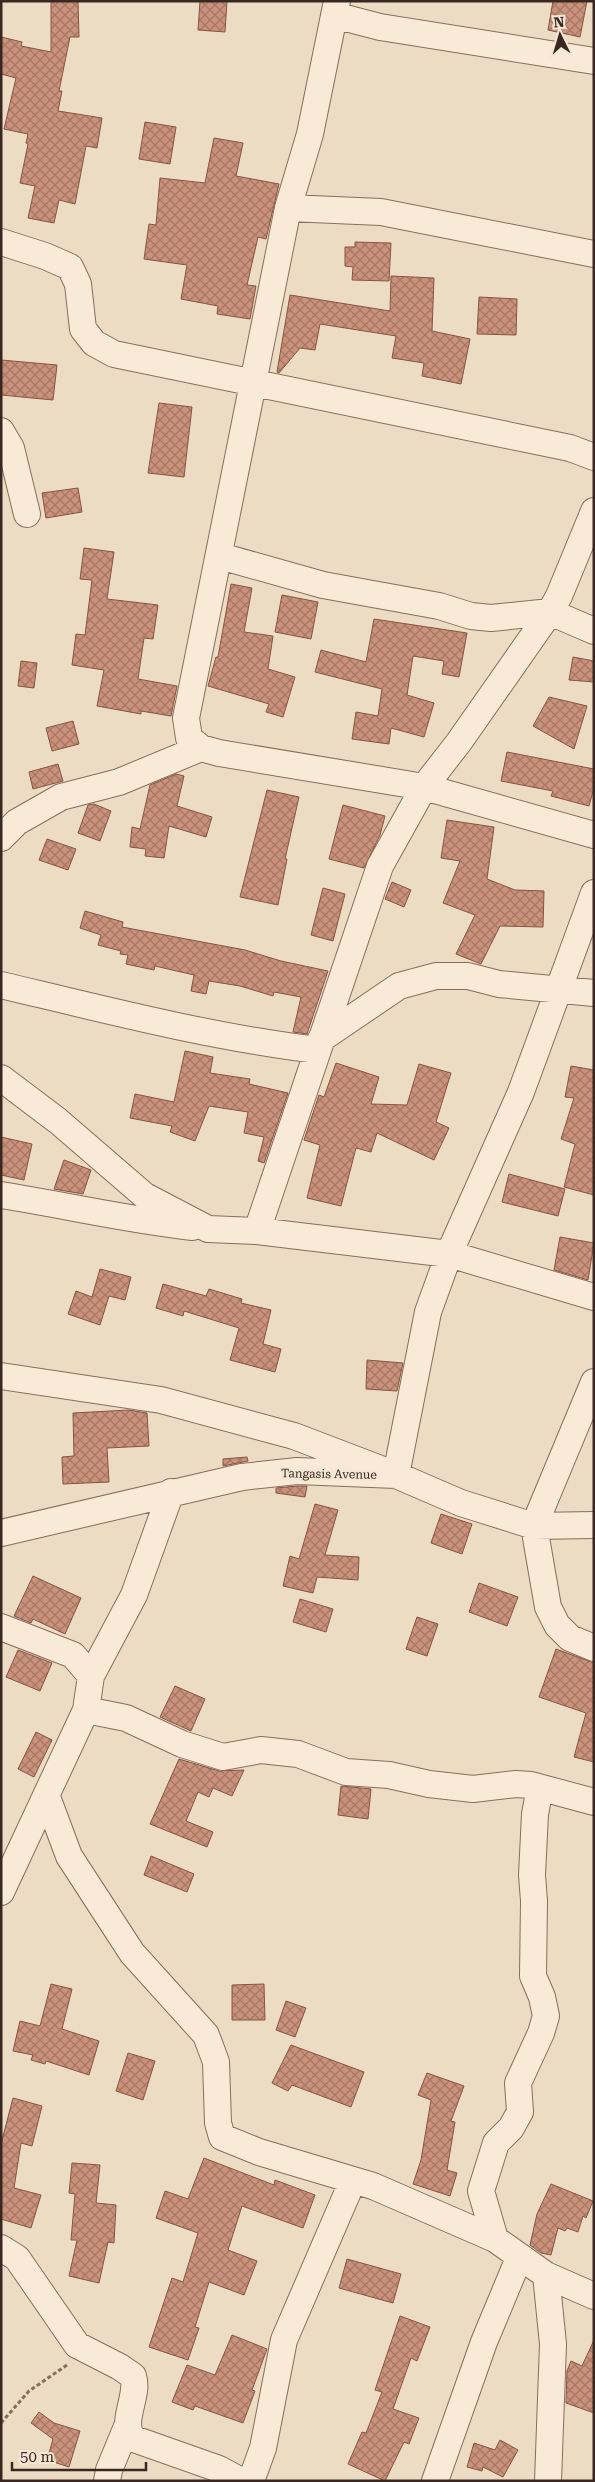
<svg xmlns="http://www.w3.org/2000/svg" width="595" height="2482" viewBox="0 0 595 2482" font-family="'Roboto Serif',serif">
<defs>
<pattern id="building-cross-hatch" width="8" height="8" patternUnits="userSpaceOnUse" patternTransform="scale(1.25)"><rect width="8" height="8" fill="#cb927b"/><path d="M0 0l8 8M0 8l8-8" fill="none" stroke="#a67764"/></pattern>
</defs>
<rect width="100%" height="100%" fill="#eddcc4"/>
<path fill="url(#building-cross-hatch)" stroke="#865441" d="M51,1H78L79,37H70L59,91H62L58,111L102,118L97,148L86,146L75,204L59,200L54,223L28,218L35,186L20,183L28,144L26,143L28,134L4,129L16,78L1,74V37L22,42L21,46L51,52Z
M200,1H227L225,32L198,30Z
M553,1H587L580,37L548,30Z
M145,122L176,127L170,164L139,159Z
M214,138L243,143L236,176L279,184L266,239L258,237L247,285L256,286L250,319L217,314L218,306L181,299L187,265L144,259L149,224L156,225L160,178L205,183Z
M355,242L391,243L389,281L352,280L353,267L345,266V247H355Z
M391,276L434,278L432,331L470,339L461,384L422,376L424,363L392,358L396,336L320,324L315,350L300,348L279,373L277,372L290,295L390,311Z
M479,297L517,299L516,335L477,334Z
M1,360L57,365L53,400L1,395Z
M159,403L192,407L184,477L148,473Z
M78,488L82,512L46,518L42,493Z
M84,548L114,552L107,599L158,605L153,639L144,638L138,679L177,686L171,716L141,711V714L97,706L104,670L72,665L76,634L85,635L92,580L80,579Z
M231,584L252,588L244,632L273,636L268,669L295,677L283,717L266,712L269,704L208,686L216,657H218Z
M282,595L318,602L311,639L275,632Z
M374,619L467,633L459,677L442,674L444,661L413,656L407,695L434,703L424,737L391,728L389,744L352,739L356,712L378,716L382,689L315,672L321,650L366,662Z
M573,657L594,661V682L569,680Z
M21,661L37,663L34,688L18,686Z
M549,697L587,706L574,749L533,726Z
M73,721L79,744L52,751L46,728Z
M507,752L594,769V788L589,806L551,796L553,791L501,781Z
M58,764L63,781L33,789L29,772Z
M176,774L184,776L177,806L212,817L206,837L169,826L164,858L145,856L146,849L130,847L132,827L140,829L150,785Z
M267,790L299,797L285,859H287L278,905L240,897Z
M94,804L111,811L100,841L78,833L88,805Z
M343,805L385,816L380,835L364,868L329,859Z
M447,820L494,827L487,879L515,890L544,891L543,927L500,926L481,964L456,954L475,915L443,903L460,861L441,858Z
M47,839L76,849L68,870L39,860Z
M392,882L411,890L404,907L385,899Z
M323,888L345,894L333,941L311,935Z
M85,911L123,922L122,927L245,950L281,961L328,971L307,1034L293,1032L301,997L274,992L273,996L240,986L209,981L206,994L191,991L194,975L155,966L154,970L126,964L128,955L120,954L121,951L98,945L101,935L80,928Z
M185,1051L213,1057L210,1073L250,1079L249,1084L288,1093L264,1163L258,1161L264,1137L244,1133L248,1112L209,1106L195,1141L170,1132L172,1126L130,1118L135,1094L174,1102Z
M336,1063L379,1077L371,1104L407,1105L419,1064L451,1073L436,1122L449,1128L434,1160L377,1133L371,1152L356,1148L341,1206L307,1198L320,1145L304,1140L319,1095L324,1097Z
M571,1066L594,1070V1195L564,1187L575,1144L561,1139L574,1098L565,1097Z
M1,1137L32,1144L24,1180L1,1175Z
M64,1160L91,1170L83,1194L54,1189Z
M509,1174L565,1189L558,1216L502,1202Z
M560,1237L594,1243L588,1280L554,1270Z
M100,1269L131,1277L125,1300L109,1296L100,1325L68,1314L76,1291L92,1297Z
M163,1284L206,1296L209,1289L242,1299L241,1303L271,1310L263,1344L281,1349L275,1372L230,1360L239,1328L184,1311L183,1316L156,1308Z
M367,1360L403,1363L397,1391L366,1389Z
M129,1410L147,1413L149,1446L107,1448L109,1482L63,1484L62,1457L74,1456L73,1413Z
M247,1457L248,1461L223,1466V1459Z
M298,1486H307L305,1497L276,1493V1488Z
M315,1504L338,1510L325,1555L359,1557L358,1580L317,1577L313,1593L283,1586L290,1556L299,1559Z
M441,1514L472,1524L462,1554L431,1543Z
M33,1576L81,1598L65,1634L33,1619L31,1623L14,1616Z
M479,1583L518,1597L507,1626L469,1612Z
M300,1599L333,1609L326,1632L293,1622Z
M417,1617L438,1624L427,1656L406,1649Z
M556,1649L594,1663V1762L574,1757L586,1713L539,1697Z
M18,1650L52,1663L40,1691L6,1677Z
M175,1686L205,1699L191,1731L160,1717Z
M36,1732L52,1740L34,1777L18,1769Z
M179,1759L219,1771L244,1770L232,1796L213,1788L209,1797L198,1792L186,1821L213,1832L207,1847L150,1824Z
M341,1786L371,1789L368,1819L338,1815Z
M151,1856L194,1874L187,1892L144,1875Z
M51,1984L72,1989L62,2029L99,2041L89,2075L46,2061L45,2064L31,2060L33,2055L13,2051L20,2021L40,2026Z
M264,1984L265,2020H232V1985Z
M286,2001L306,2008L295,2037L276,2030Z
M291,2045L364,2072L351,2107L292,2085L288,2091L272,2083Z
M128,2053L155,2061L143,2100L116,2091Z
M427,2073L464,2086L451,2121L455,2122L447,2170L457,2173L450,2196L413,2184L421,2160L431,2100L418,2095Z
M13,2098L42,2106L32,2146L21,2143L14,2188L41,2195L31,2228L1,2219V2144Z
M204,2158L274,2185L275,2180L315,2195L303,2228L242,2206L228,2250L257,2261L244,2295L209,2282L195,2327L199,2328L188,2360L149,2347L172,2278L183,2282L198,2233L156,2218L165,2191L188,2199Z
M72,2163L100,2165L96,2203L116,2205L114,2243L108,2242L99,2283L69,2276L77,2240H71L75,2194L69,2193Z
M551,2184L593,2201L586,2218L583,2216L578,2232L567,2228L565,2231L558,2228L551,2255L541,2253L530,2245L537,2214Z
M347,2259L401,2274L393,2303L339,2288Z
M400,2316L430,2327L417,2361L411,2358L393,2409L419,2418L409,2444L404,2442L385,2481L348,2464L362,2432L366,2433L382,2392L375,2390Z
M232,2335L267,2349L252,2390L255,2391L243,2423L195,2406L193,2410L172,2402L187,2365L215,2375Z
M594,2340V2413L566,2403L567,2371L571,2361L582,2366Z
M39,2412L54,2423L80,2431L69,2467L47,2460L53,2439L31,2423Z
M500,2440L518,2450L503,2477L483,2467L482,2471L467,2467L474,2443L495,2450Z"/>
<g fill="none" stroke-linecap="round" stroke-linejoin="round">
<defs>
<path id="minor" d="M337,1L310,134L288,208L186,718L189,738L201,748L219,753L424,787L594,835
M334,15L380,27L594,61
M288,208L381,212L594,254
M1,242L45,256L70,267L78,284L83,329L94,343L114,354L570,448L594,457
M1,431L11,448L27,514
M220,556L323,585L439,606L471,616L491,618L550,612L594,631
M1,838L17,822L61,797L119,782L201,748
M1,985C106,1010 210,1037 317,1050
M321,1039L399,986L436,976H468L499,984L594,993
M1,1078L58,1121L145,1196L208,1229L257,1231L449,1254L594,1297
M1,1195C65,1205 128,1220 193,1227
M257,1231L380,866L424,787L459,742L550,612L559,596L594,511
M1,1376L161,1400L294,1436L396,1475L428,1312L449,1254L521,1092L594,893
M594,1382L534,1526L548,1607L557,1625L570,1638L594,1648
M1,1533L242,1477L297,1471L396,1475L461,1503L534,1526L594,1525
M1,1627L73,1655L91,1676L86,1710L1,1892
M91,1676L134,1595L171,1492
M86,1710L126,1718L182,1744L223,1757L261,1750L298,1754L346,1772L389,1775L429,1784L473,1789L516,1784L531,1785L594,1802
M47,1797L69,1856L132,1953L206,2035L216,2062L218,2123L222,2137L259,2152L373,2186L495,2239L546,2275L594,2296
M495,2239L481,2191L496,2143L511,2128L520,2112L518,2083L541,2033L546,2016L542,1997L533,1976L534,1901L532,1875L535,1814L540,1788
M1,2248L17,2258L77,2345L120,2367L133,2376C140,2396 118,2424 134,2439L219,2469L241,2481
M546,2275L553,2344L548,2481
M107,2481L109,2470L128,2424
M251,2481L263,2448L284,2340L353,2180
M435,2481L484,2342L519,2258"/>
</defs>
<use href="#minor" stroke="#886d5b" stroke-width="28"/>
<path stroke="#886d5b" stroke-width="3" stroke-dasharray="4 2.5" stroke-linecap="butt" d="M1,2423L29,2391L67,2365"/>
<use href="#minor" stroke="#f8ead7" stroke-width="26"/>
</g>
<g text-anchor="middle" stroke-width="5" stroke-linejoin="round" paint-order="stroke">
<g font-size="12" fill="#38281f" stroke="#f5e7d4">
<text transform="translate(329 1474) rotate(1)" y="4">Tangasis Avenue</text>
</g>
</g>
<rect width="595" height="2482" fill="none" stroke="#38281f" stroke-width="5"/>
<g transform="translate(560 35) rotate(355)" stroke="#f5e7d4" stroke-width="4" paint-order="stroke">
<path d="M0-4L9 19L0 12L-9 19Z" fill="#38281f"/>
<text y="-8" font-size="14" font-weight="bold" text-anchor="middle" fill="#38281f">N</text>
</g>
<path d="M12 2462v8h134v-8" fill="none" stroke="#38281f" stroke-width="2.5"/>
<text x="20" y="2462" font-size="15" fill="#38281f" stroke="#f5e7d4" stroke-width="4" paint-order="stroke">50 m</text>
</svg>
